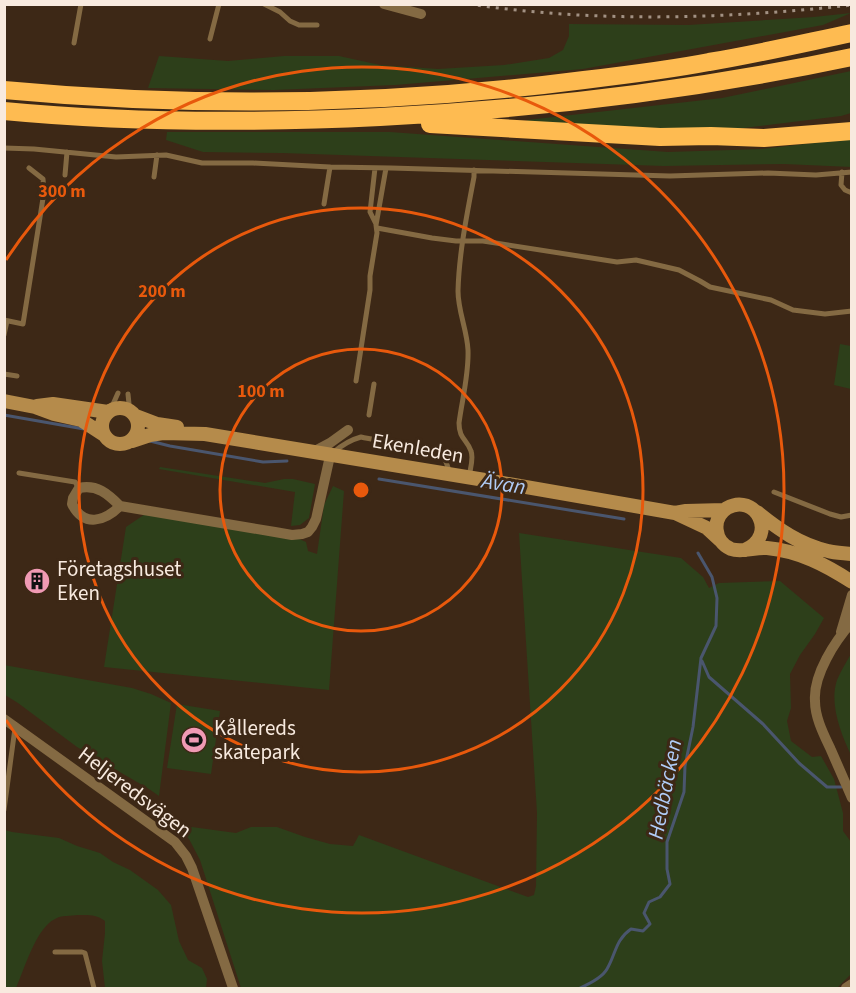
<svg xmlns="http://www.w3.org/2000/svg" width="856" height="993" viewBox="0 0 856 993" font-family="'Source Sans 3',sans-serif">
<rect width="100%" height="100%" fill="#3d2816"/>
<path fill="#2d3f1a" d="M851,13L823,25L583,69L395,85L274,90L148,88L159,56L228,61L284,56H339L380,65L438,69L504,65L549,58L563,50L569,36V24L688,25L814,17Z
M851,71V113L841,116L744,128L650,130L527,126V120L722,98Z
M167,132H390L668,152L762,149L848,139L851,140L852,167L784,164L664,166L282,153L203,152L166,140Z
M840,344L851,346V389L834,385Z
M160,467L265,483L284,479H293L315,484L309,518L300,525L291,526L295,492L159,469Z
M333,486L344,491L329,690L104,667L126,527L148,512L297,538L306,542L308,551L317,554L324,505Z
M519,533L681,558L703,577L709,588L719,583L780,581L824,618L815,634L800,655L790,674L791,708L787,721L791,741L812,757L821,756L834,779L843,813V831L851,842V974L837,988H241L200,860L189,839L177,825L236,833L251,827H277L305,837L330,844L353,846L359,835L528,897L534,895L536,886L537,813Z
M851,654V755C841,734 829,704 837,680C841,671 846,662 851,654Z
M4,665L132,688L151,694L171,703L159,796L149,789L77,747L18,703L5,695Z
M177,704L220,711L211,774L167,768Z
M5,830L12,832L59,838L77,846L100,853L113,862L130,870L158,890L171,905L179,941L188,960L202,968L207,979L206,988H105L102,961L105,933V921C96,914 88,915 78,915C71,916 61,915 55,919C36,928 24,970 16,988H5Z"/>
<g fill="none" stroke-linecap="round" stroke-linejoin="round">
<path stroke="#4a566e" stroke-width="3" d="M4,415L84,429
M150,441L170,446L263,462L287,461
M379,479L624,519
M702,661L709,677L763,724L799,763L827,787H841
M580,988C589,984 602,978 607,969C616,954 615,940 631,929L643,931L650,924L644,913L649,902L660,897L670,884L667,869V842L684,792L685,766L693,727L701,658L716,626L717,598L712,577L698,553"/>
<path stroke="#846a43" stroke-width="5" d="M264,4L280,12L290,21L299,25H317
M210,39L219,4
M74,43L81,4
M4,148L34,149L116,157L166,155L202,163H253L330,167L391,168L670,176L768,173L816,175L852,172
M375,168L370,212L376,224
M842,172L841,185L845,190L852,193
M65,175L67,152
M154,177L157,155
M324,204L330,167
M377,228L432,238L456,241H483L617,262L636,260L679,270L700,281L710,287L771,300L793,310L825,314L852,311
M4,320L23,324L44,192L43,179L29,168
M4,335L7,321
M4,374L17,376
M356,381L370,290V276L377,233L376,225L386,168
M128,394L129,404L133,413
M110,411L118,393
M369,415L374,384
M334,452C342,445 350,440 361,437C379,441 428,446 442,456C447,461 448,468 450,474
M19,473L75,482L79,488
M469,477C470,469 474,459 471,451C467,439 459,439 459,423C462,400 469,374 468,350C467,330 458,311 458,291C459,253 467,214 474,177V170
M774,492L830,514L841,517L852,515
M4,810L15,728
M55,952H82L85,953L94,988"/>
<path stroke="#846a43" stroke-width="10" d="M384,4L421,14
M313,452L330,443L348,430
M120,506C105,521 84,528 72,504L73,498L79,488C97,484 108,494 120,506L275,532L292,535L302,534L308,532L312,527L316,519L330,456
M852,622C835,641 813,675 815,701C815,718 824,735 831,750C838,766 845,782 852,798
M841,632L852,595
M4,719L175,842L186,856L192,868L233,988
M846,988L852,984"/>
<path stroke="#b58b4b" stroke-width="14" d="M4,401L35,407L54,414L81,420L104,435
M37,406L53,404L108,412
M102 426a18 18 0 1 1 36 0a18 18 0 1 1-36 0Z
M136,416L157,424L177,427
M132,441L150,435L163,433L205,434L497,482L675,513L707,528L720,540
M757,512C778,529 800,545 828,551C835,553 844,553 852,554
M675,513L686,511L724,510
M745,550C779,535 755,492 727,508C711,518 714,542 731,549C742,553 755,547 767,548C799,551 826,565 852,582"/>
<path stroke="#febb51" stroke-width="18" d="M4,90C197,108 392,105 584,80C626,75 668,70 709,62C757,54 804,43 852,33
M4,111C129,123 255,123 380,117C539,109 696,90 852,57
M430,124L660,137L711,136L764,138L852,131"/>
<path stroke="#a29183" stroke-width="3" stroke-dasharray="3 6" stroke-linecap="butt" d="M469,4C595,23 725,19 852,5"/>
</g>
<g fill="none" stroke="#e8590c" stroke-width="3">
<circle cx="361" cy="490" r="141"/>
<circle cx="361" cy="490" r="282"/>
<path d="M6 260A423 423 0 1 1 6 720"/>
</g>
<defs>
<symbol id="building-disc" viewBox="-11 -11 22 22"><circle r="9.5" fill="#f09ab4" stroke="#3d2816"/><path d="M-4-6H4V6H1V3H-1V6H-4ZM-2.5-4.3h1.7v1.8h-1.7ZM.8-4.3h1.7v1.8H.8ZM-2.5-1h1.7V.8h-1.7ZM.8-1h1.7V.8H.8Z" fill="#111"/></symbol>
<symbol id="stadium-disc" viewBox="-11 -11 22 22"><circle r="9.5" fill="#f09ab4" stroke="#3d2816"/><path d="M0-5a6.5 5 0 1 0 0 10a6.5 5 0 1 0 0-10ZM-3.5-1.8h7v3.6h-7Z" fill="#111"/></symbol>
</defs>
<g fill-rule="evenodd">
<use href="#building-disc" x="22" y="566" width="30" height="30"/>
<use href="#stadium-disc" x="179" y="725" width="30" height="30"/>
</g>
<g text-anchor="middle" stroke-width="6" stroke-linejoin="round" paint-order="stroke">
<g font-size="21" fill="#f8eadf" stroke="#3d2816">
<text transform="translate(418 448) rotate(10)" y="7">Ekenleden</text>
<text transform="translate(135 792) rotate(37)" y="7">Heljeredsvägen</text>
</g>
<g font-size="21" fill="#f8eadf" stroke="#3d2816" text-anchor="start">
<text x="57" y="576">Företagshuset<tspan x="57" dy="24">Eken</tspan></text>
<text x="214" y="735">Kållereds<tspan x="214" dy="24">skatepark</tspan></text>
</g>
<g font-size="22" font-style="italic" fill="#b0ccf7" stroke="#3d2816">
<text transform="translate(504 483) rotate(9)" y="8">Ävan</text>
<text transform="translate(664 789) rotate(-79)" y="8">Hedbäcken</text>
</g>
</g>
<circle cx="361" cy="490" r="9" fill="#e8590c" stroke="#3d2816" stroke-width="3"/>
<g font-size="18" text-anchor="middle" font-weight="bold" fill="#e8590c" stroke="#3d2816" stroke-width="6" stroke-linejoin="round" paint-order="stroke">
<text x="62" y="197">300 m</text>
<text x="162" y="297">200 m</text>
<text x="261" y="397">100 m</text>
</g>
<rect width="856" height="993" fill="none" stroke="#f8eadf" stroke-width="12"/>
</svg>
